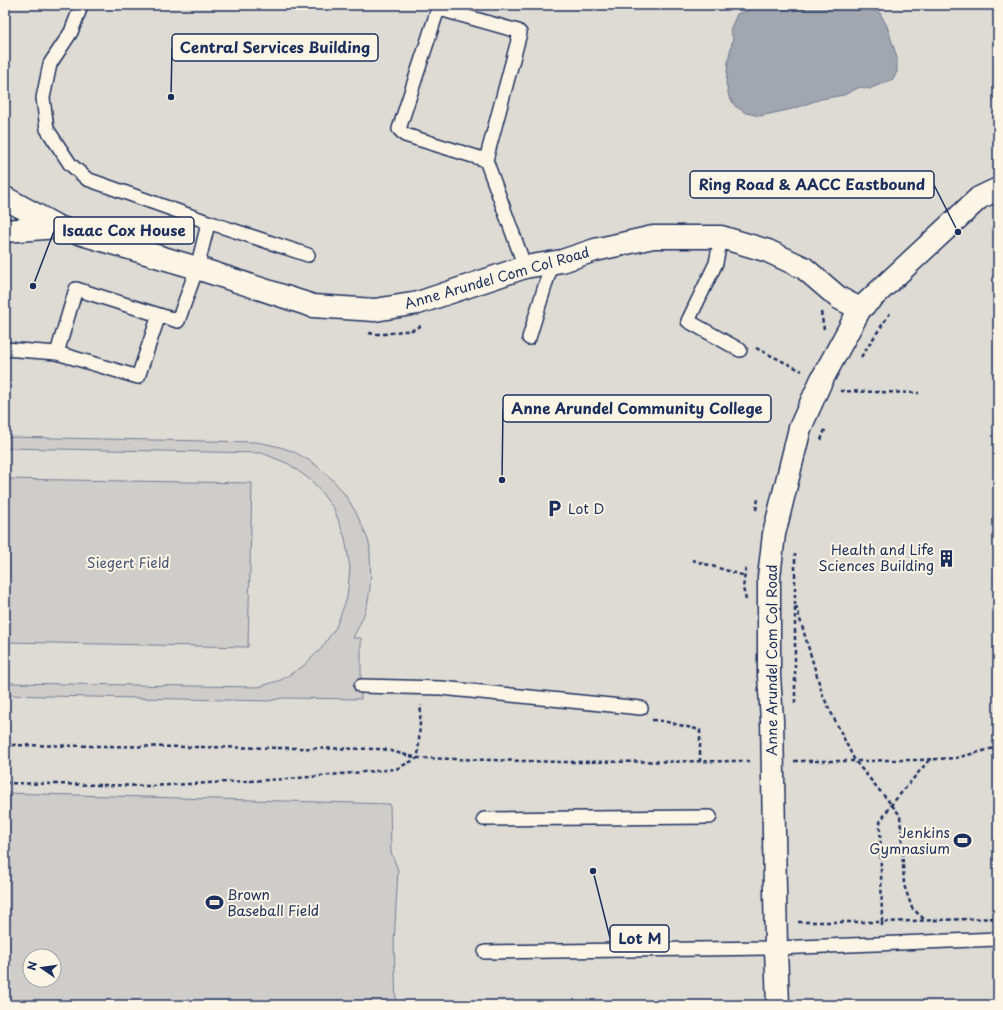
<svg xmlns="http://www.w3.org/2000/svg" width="1003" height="1010" viewBox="0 0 1003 1010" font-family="'Playpen Sans',sans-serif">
<rect width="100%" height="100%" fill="#eee9dd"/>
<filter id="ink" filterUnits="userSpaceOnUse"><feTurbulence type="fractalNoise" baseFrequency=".025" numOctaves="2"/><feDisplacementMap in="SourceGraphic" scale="8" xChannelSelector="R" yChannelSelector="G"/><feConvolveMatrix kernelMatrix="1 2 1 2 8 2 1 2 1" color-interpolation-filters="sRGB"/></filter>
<g filter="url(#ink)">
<path fill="#dedbd4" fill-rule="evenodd" d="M5,5H998V1005H5ZM30,956H54V980H30Z"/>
<path fill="#cfcdca" stroke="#757e94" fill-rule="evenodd" d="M5,437L255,442C269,444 283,447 296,453C326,468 346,491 360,521C363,528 367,536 369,543C370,547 370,551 370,555C371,571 371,586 368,601C365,614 359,626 353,638H361V699L282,698L269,701L5,695V683L258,687L281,680L302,667L321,649L336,627L347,598L350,568L345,538L334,509L313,482L289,464L262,453L5,448Z
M5,479L252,483L248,647L5,642Z
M5,793L390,804L391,852L398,870L394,942L396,1005H5ZM30,956H54V980H30Z"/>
<path fill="#a2a7af" stroke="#6c778f" d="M765,5H859L880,13L887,26L897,58V72L893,79L869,89L860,87L844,95L821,99L792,109L760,116L746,113L735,106L729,97L726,83L728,61L733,38L730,30L737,14Z"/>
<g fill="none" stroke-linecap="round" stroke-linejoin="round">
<defs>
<path id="service" d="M79,5L80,9L71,32L50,64L43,98L47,129L70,164L87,179L208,222V224L197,268L178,321L76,289L57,353L138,377L159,315
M486,160L520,33L518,31L443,10L437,12L399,129L405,135L486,160L525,267
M208,222L308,255
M721,237L716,263L688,321L740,350
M529,338L552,263
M5,349L57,353
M361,686L441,688L641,708
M484,819L710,817
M485,952L776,948L998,939"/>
<path id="tertiary" d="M5,231L58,227L197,268L313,306L375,310L418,303L525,267L562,261L595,250L653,237H721L768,251L804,268L839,298L860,309
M778,1005L776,948L772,720L769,676V577L774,534L800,428L821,381L860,309L979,198L998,189"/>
<path id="secondary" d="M5,198L58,227"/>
</defs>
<use href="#service" stroke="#1b2f5e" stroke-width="16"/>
<use href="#tertiary" stroke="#1b2f5e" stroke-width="25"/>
<use href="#secondary" stroke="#1b2f5e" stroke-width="25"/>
<path stroke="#1b2f5e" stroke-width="2.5" stroke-dasharray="4 3" stroke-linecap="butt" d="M5,260L7,253
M821,312L824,329
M369,333C379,335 387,334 397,332C405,330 415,332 421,325
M756,348L802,371
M861,357L890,313
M840,391L919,393
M821,440L826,427
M756,510L758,499
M692,560L745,576
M746,600L743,588L746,566
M796,606L823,696L855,761L900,815L902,844L904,885L912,908L925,920
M795,703V554
M652,720L663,721L700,730V761
M5,745L383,749L418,758L561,762L752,761
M929,760L891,805L880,822L882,922L998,918
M794,761H870L884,760H919L956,758L998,747
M5,783L150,786L287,779L396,769L418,758L421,705
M798,922H882V927"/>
<use href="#service" stroke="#fcf5e5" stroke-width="13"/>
<use href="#tertiary" stroke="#fcf5e5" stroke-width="22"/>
<use href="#secondary" stroke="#fcf5e5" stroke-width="22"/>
</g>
</g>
<defs>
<symbol id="parking-bare" viewBox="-9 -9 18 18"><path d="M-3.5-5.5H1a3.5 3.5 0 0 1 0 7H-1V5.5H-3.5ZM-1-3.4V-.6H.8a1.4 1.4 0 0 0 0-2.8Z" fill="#1b2f5e" stroke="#fcf5e5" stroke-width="2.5" paint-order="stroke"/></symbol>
<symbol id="building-bare" viewBox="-9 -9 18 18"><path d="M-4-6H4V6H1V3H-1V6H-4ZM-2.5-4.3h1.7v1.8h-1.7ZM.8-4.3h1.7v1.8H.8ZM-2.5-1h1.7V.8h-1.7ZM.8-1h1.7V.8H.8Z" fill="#1b2f5e" stroke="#fcf5e5" stroke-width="2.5" paint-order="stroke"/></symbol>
<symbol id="stadium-bare" viewBox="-9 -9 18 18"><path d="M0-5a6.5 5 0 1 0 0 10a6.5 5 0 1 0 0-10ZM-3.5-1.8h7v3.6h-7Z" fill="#1b2f5e" stroke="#fcf5e5" stroke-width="2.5" paint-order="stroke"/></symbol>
</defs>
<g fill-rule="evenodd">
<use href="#parking-bare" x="542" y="496" width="25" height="25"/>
<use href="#building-bare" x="934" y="546" width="25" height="25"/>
<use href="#stadium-bare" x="950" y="828" width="25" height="25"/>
<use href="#stadium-bare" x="202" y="890" width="25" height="25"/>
</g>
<g text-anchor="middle" stroke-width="4" stroke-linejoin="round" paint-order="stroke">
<g font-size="14" fill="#1b2f5e" stroke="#fcf5e5">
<text transform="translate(497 278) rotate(-16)" y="5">Anne Arundel Com Col Road</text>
<text transform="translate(772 660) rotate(-90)" y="5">Anne Arundel Com Col Road</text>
</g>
<g font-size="14" fill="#1b2f5e" stroke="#fcf5e5" text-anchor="start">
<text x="568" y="514">Lot D</text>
<text x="934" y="555" text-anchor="end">Health and Life<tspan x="934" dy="16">Sciences Building</tspan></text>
<text x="950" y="838" text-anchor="end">Jenkins<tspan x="950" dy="16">Gymnasium</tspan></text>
<text x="227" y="900">Brown<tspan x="227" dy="16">Baseball Field</tspan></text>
</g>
<g font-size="14" fill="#485679" stroke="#fcf5e5">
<text x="128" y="568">Siegert Field</text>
</g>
</g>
<path fill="none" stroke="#1b2f5e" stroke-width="1.5" d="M171 97L172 48M958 232L934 185M33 286L54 231M502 480L503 409M593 871L610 938"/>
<g fill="#1b2f5e" stroke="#fcf5e5" stroke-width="1.5">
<circle cx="171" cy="97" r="4"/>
<circle cx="958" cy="232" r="4"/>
<circle cx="33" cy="286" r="4"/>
<circle cx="502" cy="480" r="4"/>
<circle cx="593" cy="871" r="4"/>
</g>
<g fill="#fcf5e5" stroke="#1b2f5e" stroke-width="1.5">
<rect x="172" y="34" width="206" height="27" rx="4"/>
<rect x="690" y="171" width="244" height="27" rx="4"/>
<rect x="54" y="217" width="140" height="27" rx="4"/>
<rect x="503" y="395" width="268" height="27" rx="4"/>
<rect x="610" y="925" width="59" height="27" rx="4"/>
</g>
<g font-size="15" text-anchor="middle" font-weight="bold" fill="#1b2f5e">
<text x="275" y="53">Central Services Building</text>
<text x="812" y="190">Ring Road &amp; AACC Eastbound</text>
<text x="124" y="236">Isaac Cox House</text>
<text x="637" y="414">Anne Arundel Community College</text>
<text x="640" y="944">Lot M</text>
</g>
<rect width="1003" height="1010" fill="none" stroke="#fcf5e5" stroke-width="20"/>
<rect x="10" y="10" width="983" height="990" fill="none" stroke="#1b2f5e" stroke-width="1.5" filter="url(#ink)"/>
<g transform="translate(42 968) rotate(283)"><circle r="19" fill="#fcf5e5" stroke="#a2a6af"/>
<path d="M0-3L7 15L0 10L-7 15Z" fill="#1b2f5e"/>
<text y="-6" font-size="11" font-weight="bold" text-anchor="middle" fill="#1b2f5e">N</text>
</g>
</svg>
